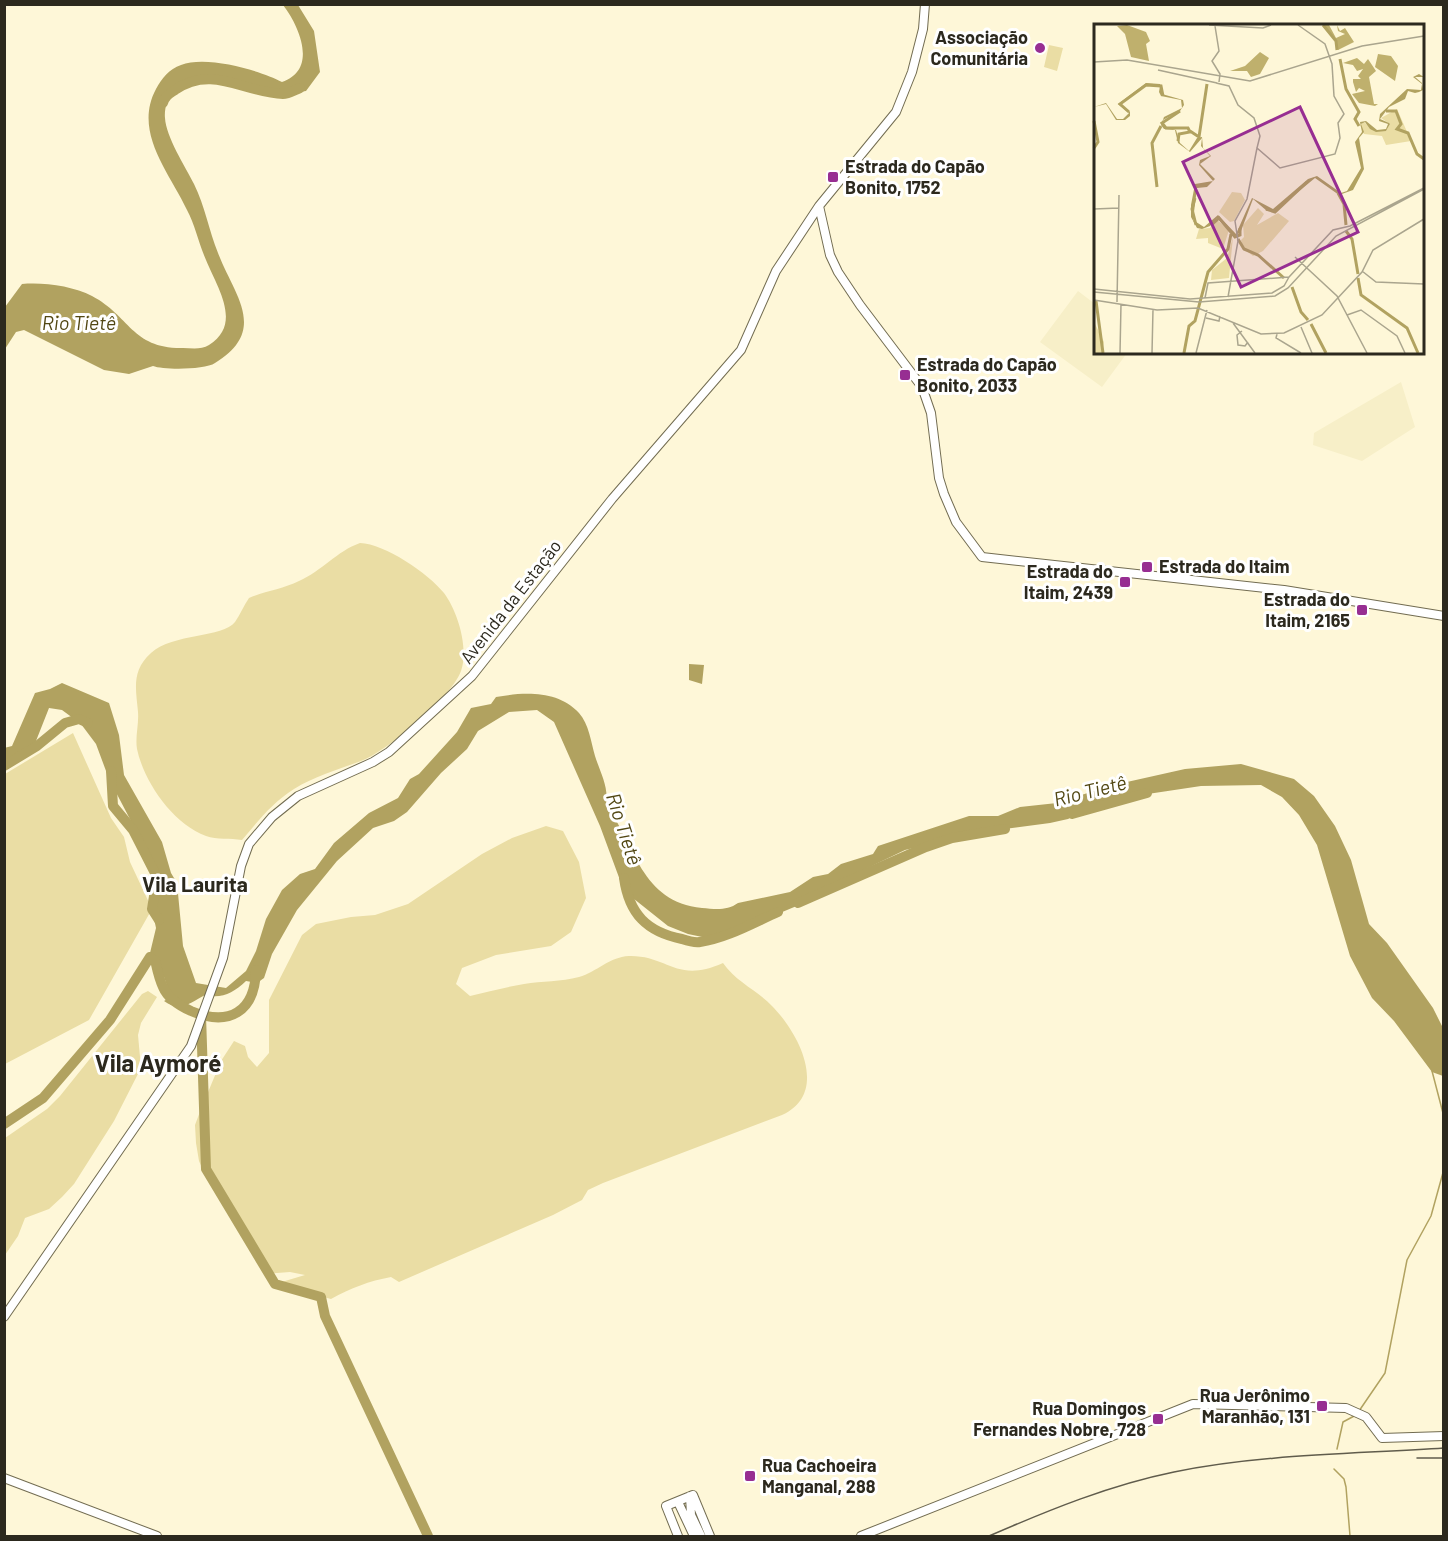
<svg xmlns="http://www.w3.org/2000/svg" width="1448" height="1541" viewBox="0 0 1448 1541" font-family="Barlow,sans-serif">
<rect width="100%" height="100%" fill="#fef7d8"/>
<path fill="#f7efc8" d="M1078,291L1095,304L1096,352L1127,353L1102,387L1040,342Z
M1401,382L1415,427L1362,461L1313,445L1314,433Z"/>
<path fill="#eadda4" d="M1049,45L1063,48L1057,71L1044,67Z
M360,543C385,544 428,573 444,593C459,613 472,657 457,679C442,704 387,751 361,761C337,770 315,776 294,789C272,803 258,821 242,840C230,838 217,840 206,836C173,824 144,782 137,749C135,737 139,724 138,712C136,689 131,671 151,653C173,633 223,638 235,622C240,615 244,605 249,598C265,591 283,589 299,581C322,571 337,551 360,543Z
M73,733L111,818L124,837L130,862L152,909L89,1020L5,1064V774Z
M546,826L563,831L579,862L586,898L571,932L551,946L496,955L462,968L456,984L470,996C488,992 506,987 524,984C542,981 561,982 579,977C597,972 609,957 629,956C668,955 676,984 723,963C736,982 757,990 772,1006C799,1033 830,1093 782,1115L603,1183L588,1190L582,1200L553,1215L399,1282L391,1277C369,1281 351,1288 331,1299L275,1284L305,1275L290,1272L264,1274L259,1258L223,1194L206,1177L199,1161L196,1143L195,1125L201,1109L221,1061L234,1041L245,1046L248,1057L257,1067L269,1053V1000L302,935L316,924L351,917L375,915L408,904L482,854L512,838Z
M148,991L157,997L141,1023L138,1035L141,1068L114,1121L74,1184L62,1197L49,1209L25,1218L18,1236L5,1255V1138L47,1109L60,1096L142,994Z"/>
<path fill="#b1a260" d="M283,5H298L314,31L320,72L306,91C271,98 203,61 174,88C168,93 164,110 165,118C166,137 185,166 194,184C205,206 209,231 218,253C234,295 269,330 215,363C205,370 163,370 153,366L129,374L104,370L24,330L16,332L5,349V307L22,284C43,282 73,286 92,296C130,316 132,349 183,348C191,348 201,350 209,345C243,324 217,287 206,260C199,244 195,225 187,210C169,172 133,132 156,89C162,78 169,69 181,65C206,55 259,70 282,82C318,70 300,27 283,5Z
M689,664L704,665L702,684L689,680Z
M62,683L109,703L119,735L124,775L162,842L171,873L177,883L183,946L196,983L226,988L246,971L256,951L266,919L282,890L300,874L315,869L334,843L369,813L398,798L410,779L419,774L457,732L471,708L491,704L496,697C524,692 558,690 579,713C589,724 591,742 595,756C600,772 609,787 606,804C635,845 641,902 702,908C715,909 727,911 738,903L790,892L813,877L828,874L841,864L873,854L878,846L969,816H998L1020,807L1057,803L1109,786L1185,769L1241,764L1294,779L1314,796L1335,826L1351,860L1369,924L1387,943L1433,1008L1443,1028V1076L1432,1072L1394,1021L1372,998L1350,956L1317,845L1299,815L1282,797L1261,785L1201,786L1141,795L1093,806L1068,819L1050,823L981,832L905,850L826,888L799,905L730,934L707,938L688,934L668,926L624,891L600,826L554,722L537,710L509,712L478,731L467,749L441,773L407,812L394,821L373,828L337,861L297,910L272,954L264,978L257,983L246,981C233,993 222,999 205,995C190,1003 180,1013 164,1001L171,997L164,977L151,964L150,953L156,928L152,909L157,891L154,865L109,779L96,744L81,724L62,710L49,708L34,746L23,758L5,767L4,748L12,746L35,693L50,689Z"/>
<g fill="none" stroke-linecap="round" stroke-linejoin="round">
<path stroke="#b1a260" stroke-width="1.5" d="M1432,1071L1444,1117
M1359,1411L1385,1373L1407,1260L1431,1216L1444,1169
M1337,1449L1343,1422L1356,1415
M1334,1469L1344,1479L1346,1487L1350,1536"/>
<path stroke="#b1a260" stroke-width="10" d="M163,103C165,96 169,94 175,90C212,64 245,93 283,94C288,94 295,90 300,88
M4,766L37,746L65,723L79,719L88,723
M111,771L113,806L133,830L157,877L152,909L159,920
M1072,814L1147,793
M624,878C629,914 647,932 682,939C688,941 695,943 700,942C727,938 753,923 778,912
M798,903L926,847L952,838L1005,829
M155,960C157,969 159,979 163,987C168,999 180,1006 191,1011C229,1027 255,1012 256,970
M201,1015L206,1169L275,1284L321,1297L325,1316L428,1536
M4,1124L43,1098L110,1020L150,957"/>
<defs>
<path id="tertiary" d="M925,4L923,29L912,72L896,112L819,206L830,255L838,272L860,305L922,387L931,413L939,478L944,494L956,522L982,557L1284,590L1444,616
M4,1317L191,1046L223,958L241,866L249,844L272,817L298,796L373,762L389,752L472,676L612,499L741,350L776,271L819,206
M4,1478L157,1536
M690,1496L691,1515L701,1536
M678,1502L694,1536
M678,1536L666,1506L693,1495L710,1536
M861,1536L1193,1404L1346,1408L1366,1417L1382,1438L1444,1436"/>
</defs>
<use href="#tertiary" stroke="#726c51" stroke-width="10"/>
<use href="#tertiary" stroke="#fff" stroke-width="8"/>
<path stroke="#605c4c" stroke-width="1.5" d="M1417,1458H1444
M989,1536C1049,1510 1110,1485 1174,1472C1261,1454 1356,1454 1444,1448"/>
</g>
<g fill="#972e92" stroke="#fff" stroke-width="2">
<circle cx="1040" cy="48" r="6"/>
<rect x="827" y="171" width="12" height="12" rx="3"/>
<rect x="899" y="369" width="12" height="12" rx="3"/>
<rect x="1141" y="561" width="12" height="12" rx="3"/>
<rect x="1119" y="576" width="12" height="12" rx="3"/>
<rect x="1356" y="604" width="12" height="12" rx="3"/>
<rect x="1316" y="1400" width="12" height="12" rx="3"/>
<rect x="1152" y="1413" width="12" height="12" rx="3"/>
<rect x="744" y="1470" width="12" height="12" rx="3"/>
</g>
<g text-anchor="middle" stroke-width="6" stroke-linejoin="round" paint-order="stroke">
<g font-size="18" font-weight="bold" fill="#2c291e" stroke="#fff" text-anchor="end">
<text x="1028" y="44">Associação<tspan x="1028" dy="21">Comunitária</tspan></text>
<text x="845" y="173" text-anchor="start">Estrada do Capão<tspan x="845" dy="21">Bonito, 1752</tspan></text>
<text x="917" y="371" text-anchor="start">Estrada do Capão<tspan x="917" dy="21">Bonito, 2033</tspan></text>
<text x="1159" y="573" text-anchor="start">Estrada do Itaim</text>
<text x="1113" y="578">Estrada do<tspan x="1113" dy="21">Itaim, 2439</tspan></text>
<text x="1350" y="606">Estrada do<tspan x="1350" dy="21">Itaim, 2165</tspan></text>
<text x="1310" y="1402">Rua Jerônimo<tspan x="1310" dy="21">Maranhão, 131</tspan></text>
<text x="1146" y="1415">Rua Domingos<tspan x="1146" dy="21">Fernandes Nobre, 728</tspan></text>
<text x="762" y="1472" text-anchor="start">Rua Cachoeira<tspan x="762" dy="21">Manganal, 288</tspan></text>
</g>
<g font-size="18" fill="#2c291e" stroke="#fff">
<text transform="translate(511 602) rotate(-52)" y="6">Avenida da Estação</text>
</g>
<g font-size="20" font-style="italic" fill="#524713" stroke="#fff">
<text x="79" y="330">Rio Tietê</text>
<text transform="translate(1090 791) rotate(-14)" y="7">Rio Tietê</text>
<text transform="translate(624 829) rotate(72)" y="7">Rio Tietê</text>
</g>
<g font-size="21" font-weight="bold" fill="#2c291e" stroke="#fff">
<text x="195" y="892">Vila Laurita</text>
</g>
<g font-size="24" font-weight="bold" fill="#2c291e" stroke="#fff">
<text x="158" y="1072">Vila Aymoré</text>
</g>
</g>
<g transform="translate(1094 24)">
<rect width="330" height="330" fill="#fef7d8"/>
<path d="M303,85L317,117L292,121L288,112L270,110L266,101L270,98L279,106L292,107L296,100L287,94ZM138,168L147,169L151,176L140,197L136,198L125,188ZM164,184L170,190L163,201L184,189L195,197L169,227L159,232L149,224L147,216L150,213L149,201ZM122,195L135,206L129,225L114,219V214L102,215L105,205L116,204ZM139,213L135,254L117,256L118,246L133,234ZM0,298L10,318L8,329H0Z" fill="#eadda4"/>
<path d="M33,1L52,8L56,17L52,20L55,37L37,33L31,10L23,2ZM230,1H235L242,14L251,10L244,7L243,1L246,7L251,4L260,18L244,26L242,17ZM166,28L175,34L166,50L157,53L153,47H136L151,42ZM284,30L297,32L304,42L301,57L281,43ZM263,34L270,40L274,35L282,47L275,53L280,80H284L281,82L265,79L258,70L271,67L265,64L262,68L259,58V55H267L264,52L269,45L263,47L259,41L249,39Z" fill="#bfb06d"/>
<path d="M325,50L330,53H321L328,59L329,66L325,68L321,69L314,67L311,75L295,83L286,95L295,99L296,100L292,107L282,108L276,105L271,98L267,100L270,108L265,114L270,145L259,166L245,171L221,154L181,187H173L159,175L147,207L141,213L123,194L116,202L108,205L103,204L97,193V181L101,160L119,157L105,141L106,136L116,132L107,122L108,114L96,128L84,119L81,106L70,105L67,101L70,93L88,84L87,76L67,72L65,68L66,62L54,60L26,80L36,88V92L31,96H22L12,80L0,83L12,79L23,95H29L35,89L24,80L52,59L66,60L68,70L89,76L90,81L86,87L69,96V102L82,106L86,119L95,127L103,114L108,113L109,124L117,132L106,140L121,155L113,163L103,164L99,196L110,203L124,191L142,210L158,174L179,185L214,155L223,152L247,169L253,167L267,144L261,118L268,108L266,98L272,97L283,106L292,105L294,100L285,97L286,90L313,65L327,66L328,60L319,53Z" fill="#b1a260"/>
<path fill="none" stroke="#b1a260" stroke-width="3" d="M229,1L242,17L243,26M246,35L252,65L265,88L261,95L265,102M292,87H302L307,100L303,105L314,109L323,130L330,135M35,88L26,80L52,61L67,62L69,72M0,97L4,118L0,124M96,107L105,113L113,60M84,117L85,110L96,108L94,104H72L68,99L86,87M63,163L58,119L67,102M244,169L250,180L252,201M101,174L98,185L102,201M172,185L181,188L213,158M117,201L125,194L141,213L146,211V204M252,207L258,215L264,250M144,215L150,225L164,231L190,254M264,254L267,271L313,304L324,329M198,263L207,288L214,296M2,277L9,329M217,300L232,329M90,329L95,302L101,297L114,248L134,225L137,210"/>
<path fill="none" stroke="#aaa58e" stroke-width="1.5" d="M115,1L169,4L177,1M121,2L125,27L118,37L126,50L125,58M0,38L33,36L156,57L268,22L330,12M64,46L123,59M122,59L135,62L144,81L160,94L166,112L163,124L186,144L241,130L246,114L244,99L250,90L240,72L238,40L231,20L204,1M0,185L25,184M201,233L243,272L273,329M268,247L282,258L330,260M0,265L96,275L178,269L190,262L195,253M0,268L105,278L181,272L194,264L242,212L330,165M134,273L144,217L141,197L153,175L163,124M111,274L114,259L195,253L239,206L256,202L330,164M0,276L63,286L104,284L167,310L190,309L228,291L268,248L279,226L330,195M23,278L25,171M253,291L267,286L303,312L311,329M112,294L125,297L126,292M139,299L161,329M207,303L218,329M148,307L143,311L144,321L151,322L154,318M183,310L182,314L207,329M26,329L27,280M58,329L59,285M102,329L113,286"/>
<path fill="#972e92" fill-opacity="0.15" stroke="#972e92" stroke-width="3" d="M206,83L264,208L147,263L89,138Z"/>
<rect width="330" height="330" fill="none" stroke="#2c291e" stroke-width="3"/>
</g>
<rect width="1448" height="1541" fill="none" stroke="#2c291e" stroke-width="12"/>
</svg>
